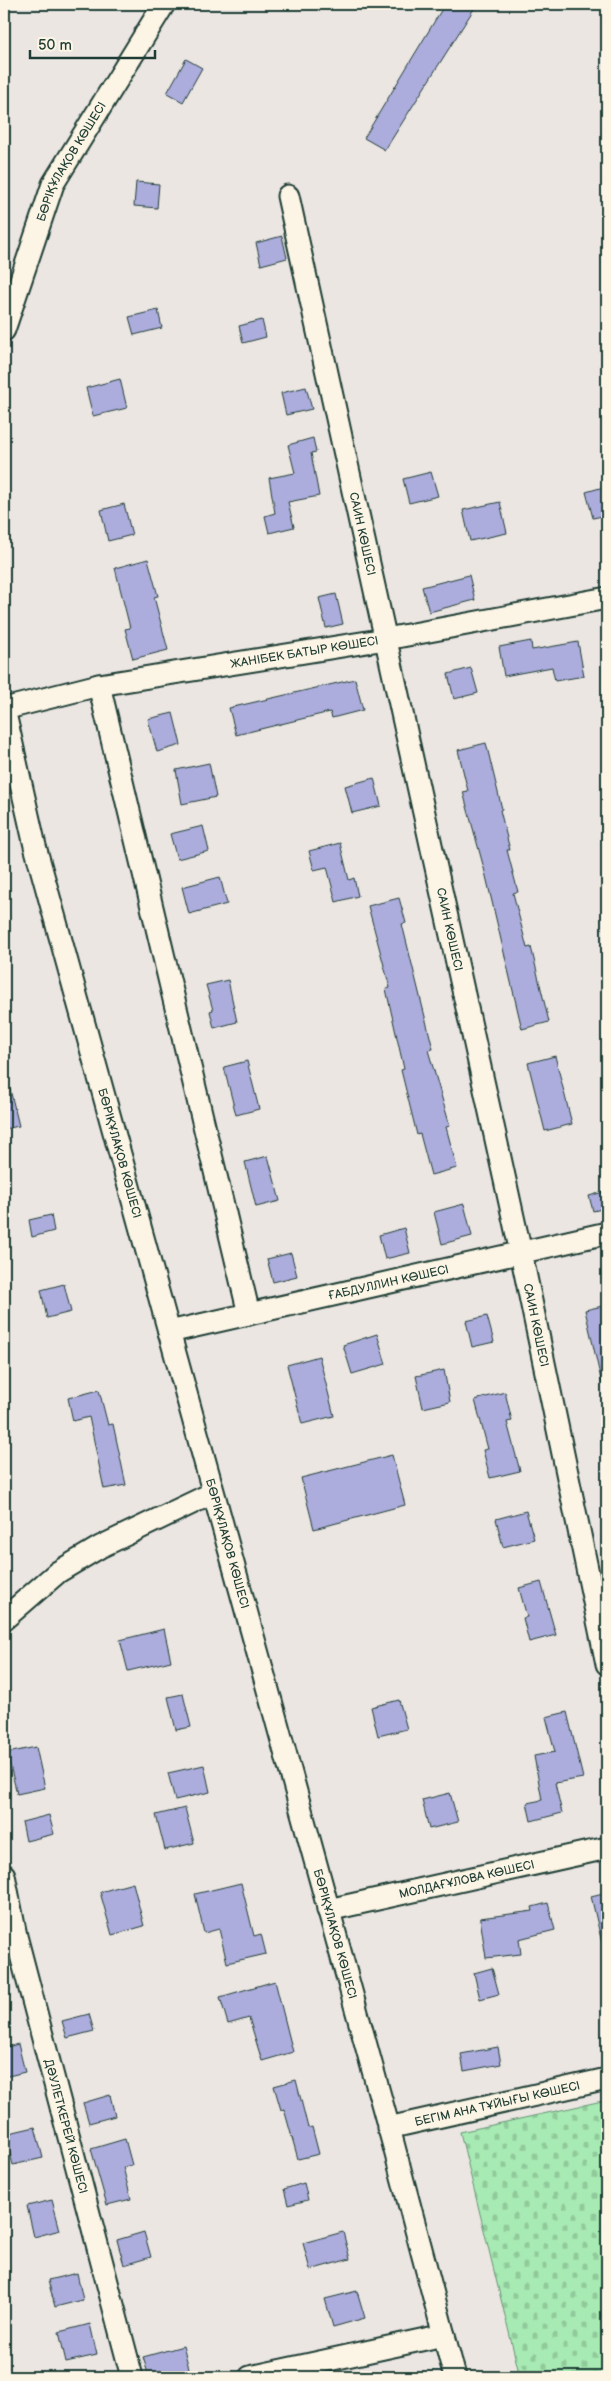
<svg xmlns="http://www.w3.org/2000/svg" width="611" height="2381" viewBox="0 0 611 2381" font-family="'Balsamiq Sans',sans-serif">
<defs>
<pattern id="cemetery-stones" width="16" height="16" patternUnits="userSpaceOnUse" patternTransform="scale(1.25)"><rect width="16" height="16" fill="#a8eab3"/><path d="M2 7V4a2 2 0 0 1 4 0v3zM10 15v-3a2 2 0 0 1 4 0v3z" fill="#90ca9b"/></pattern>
</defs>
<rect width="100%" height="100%" fill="#ece6e3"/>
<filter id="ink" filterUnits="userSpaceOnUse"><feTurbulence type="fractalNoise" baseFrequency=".02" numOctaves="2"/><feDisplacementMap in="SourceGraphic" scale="10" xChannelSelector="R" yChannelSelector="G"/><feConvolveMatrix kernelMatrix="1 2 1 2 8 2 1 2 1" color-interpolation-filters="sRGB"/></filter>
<g filter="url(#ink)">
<path fill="url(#cemetery-stones)" stroke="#649474" d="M607,2100V2377H520L460,2132Z"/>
<path fill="#acacdd" stroke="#1f3d34" d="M445,4H477L385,150L364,138Z
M186,59L202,68L183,102L167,93Z
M136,182L159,184L157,208L134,206Z
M282,236L287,258L261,265L256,243Z
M158,310L162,328L134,335L129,317Z
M262,320L266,337L243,343L239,326Z
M120,379L127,408L93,416L86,388Z
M306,387L312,409L286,415L281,393Z
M313,438L316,452L311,453L319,496L288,502L294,527L269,533L265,516L275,513L269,478L295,473L288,445Z
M431,472L438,496L409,503L403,479Z
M607,486V515L593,518L586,492Z
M500,502L507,533L470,541L463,510Z
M124,504L132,535L108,541L101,510Z
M148,559L158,596L154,597L168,650L133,659L125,629L130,628L115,568Z
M469,575L475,600L429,612L422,587Z
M336,594L343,624L326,628L319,598Z
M531,641L532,650L578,642L584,676L555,681L552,667L504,676L499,647Z
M471,668L478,693L454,699L448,674Z
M355,679L363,710L332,718L330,712L236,735L229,708Z
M173,713L181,745L157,752L148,719Z
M486,743L502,809L500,810L510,850H507L518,892L513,893L527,948L531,947L549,1022L522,1029L485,872L463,792L468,791L458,750Z
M209,763L216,797L182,804L176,770Z
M374,778L381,806L352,813L345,786Z
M203,826L209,851L177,859L170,834Z
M340,843L349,880L354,878L358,896L336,902L327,867L314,870L309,851Z
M220,877L227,904L189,914L182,887Z
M399,898L406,923L402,924L433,1049L428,1050L450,1126L446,1127L457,1168L431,1175L420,1134L417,1135L401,1070L404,1069L386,989L390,988L368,906Z
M228,980L237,1022L214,1028L210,1011L213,1010L206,985Z
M555,1056L572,1124L545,1131L528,1063Z
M247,1061L259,1109L236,1115L224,1067Z
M9,1085L19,1126L4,1129V1086Z
M268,1156L280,1201L256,1207L245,1162Z
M607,1191V1208L593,1211L589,1196Z
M464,1204L472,1236L442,1244L434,1212Z
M51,1215L54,1231L32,1237L29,1220Z
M404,1228L410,1253L385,1259L379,1235Z
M291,1253L297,1276L273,1282L267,1259Z
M64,1284L71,1312L47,1318L41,1290Z
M607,1305V1384H602L585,1310Z
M487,1316L494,1342L472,1347L466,1321Z
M377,1334L386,1364L352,1374L343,1345Z
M319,1356L334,1416L302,1424L287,1365Z
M444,1370L450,1402L423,1408L416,1376Z
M99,1390L108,1425L113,1424L126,1485L104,1489L89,1417L73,1421L68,1398Z
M505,1392L512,1421L507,1422L520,1471L490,1478L483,1450L488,1449L475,1400Z
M392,1455L405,1505L314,1529L301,1478Z
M526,1511L534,1539L503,1547L496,1519Z
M541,1582L556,1635L529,1642L523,1618L527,1617L519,1588Z
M164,1629L171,1661L128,1671L120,1640Z
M183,1694L191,1727L176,1730L168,1697Z
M399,1700L407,1729L378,1736L371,1707Z
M567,1712L583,1778L555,1783L562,1813L531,1821L527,1803L542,1800L534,1756L555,1752L546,1717Z
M36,1747L45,1788L17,1794L7,1753Z
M204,1765L210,1792L175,1800L168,1773Z
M450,1793L458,1822L429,1829L422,1800Z
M185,1808L194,1843L165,1850L156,1815Z
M49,1815L54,1834L26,1841L22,1822Z
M133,1883L144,1926L112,1935L100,1892Z
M241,1883L254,1936L261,1934L266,1954L227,1963L219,1929L204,1933L195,1894Z
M607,1892V1943H602L591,1896Z
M548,1903L555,1930L519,1939L521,1954L486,1958L480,1918L533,1911L532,1907Z
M492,1968L499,1994L480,1999L474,1973Z
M275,1981L293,2052L262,2061L249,2018L228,2024L220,1997Z
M89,2014L94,2031L67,2038L62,2021Z
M18,2044L25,2072L4,2077V2048Z
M498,2047L501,2064L464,2071L461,2054Z
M296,2080L308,2128L312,2127L319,2154L298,2159L284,2109L281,2110L274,2086Z
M110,2095L115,2116L89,2123L83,2103Z
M35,2127L43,2158L13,2165L5,2134Z
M125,2139L132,2165L123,2167L131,2199L107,2205L91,2149Z
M304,2183L308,2200L288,2205L284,2189Z
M52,2200L60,2230L34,2237L27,2206Z
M144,2232L151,2257L124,2265L117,2240Z
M343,2232L350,2259L310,2270L303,2243Z
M77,2273L83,2300L55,2307L48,2280Z
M357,2291L365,2318L333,2327L325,2299Z
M90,2324L97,2355L66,2362L59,2332Z
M183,2346L190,2372L173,2377H149L143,2357Z"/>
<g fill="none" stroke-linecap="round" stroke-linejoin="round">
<defs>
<g id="minor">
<path id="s1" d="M288,196L521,1253L607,1664"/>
<path id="s2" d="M4,330L53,184L164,4"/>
<path d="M99,685L249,1314"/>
<path id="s3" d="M4,709L35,846L393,2143L455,2377"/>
<path id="s4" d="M4,709L99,685L386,639L607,598"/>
<path id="s5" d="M169,1332L607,1233"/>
<path d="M4,1619L58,1572L100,1547L213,1493"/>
<path id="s6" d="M4,1875L16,1936L132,2377"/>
<path id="s7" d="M328,1910L607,1848"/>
<path id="s8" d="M388,2128L607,2079"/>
<path d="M250,2377L444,2335"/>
</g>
</defs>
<use href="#minor" stroke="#1f3d34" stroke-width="25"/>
<use href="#minor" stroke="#fcf5e5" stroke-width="21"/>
</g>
</g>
<g text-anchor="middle" stroke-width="5" stroke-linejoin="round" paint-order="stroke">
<g font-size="12" fill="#1f3d34" stroke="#fcf5e5">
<text dy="4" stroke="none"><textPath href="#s2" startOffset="182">БӨРІҚҰЛАҚОВ КӨШЕСІ</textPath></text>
<text dy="4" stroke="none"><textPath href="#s1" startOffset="346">САИН КӨШЕСІ</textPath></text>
<text dy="4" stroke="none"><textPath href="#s4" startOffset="306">ЖАНІБЕК БАТЫР КӨШЕСІ</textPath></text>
<text dy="4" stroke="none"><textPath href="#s1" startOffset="751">САИН КӨШЕСІ</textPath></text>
<text dy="4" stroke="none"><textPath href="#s3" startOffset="459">БӨРІҚҰЛАҚОВ КӨШЕСІ</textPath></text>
<text dy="4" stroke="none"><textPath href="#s5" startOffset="225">ҒАБДУЛЛИН КӨШЕСІ</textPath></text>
<text dy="4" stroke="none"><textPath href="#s1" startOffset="1156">САИН КӨШЕСІ</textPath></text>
<text dy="4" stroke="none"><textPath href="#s3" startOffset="864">БӨРІҚҰЛАҚОВ КӨШЕСІ</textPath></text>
<text dy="4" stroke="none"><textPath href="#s7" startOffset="142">МОЛДАҒҰЛОВА КӨШЕСІ</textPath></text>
<text dy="4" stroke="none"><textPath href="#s3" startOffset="1269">БӨРІҚҰЛАҚОВ КӨШЕСІ</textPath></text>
<text dy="4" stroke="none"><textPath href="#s8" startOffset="112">БЕГІМ АНА ТҰЙЫҒЫ КӨШЕСІ</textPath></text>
<text dy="4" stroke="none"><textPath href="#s6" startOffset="259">ДӘУЛЕТКЕРЕЙ КӨШЕСІ</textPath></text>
</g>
</g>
<rect width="611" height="2381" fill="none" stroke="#fcf5e5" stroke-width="20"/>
<rect x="10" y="10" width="591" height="2361" fill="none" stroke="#1f3d34" stroke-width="2" filter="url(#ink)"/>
<path d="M30 50v8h125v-8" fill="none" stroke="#1f3d34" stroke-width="2.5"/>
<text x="38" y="50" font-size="15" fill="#1f3d34" stroke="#fcf5e5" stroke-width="4" paint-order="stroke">50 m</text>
</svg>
